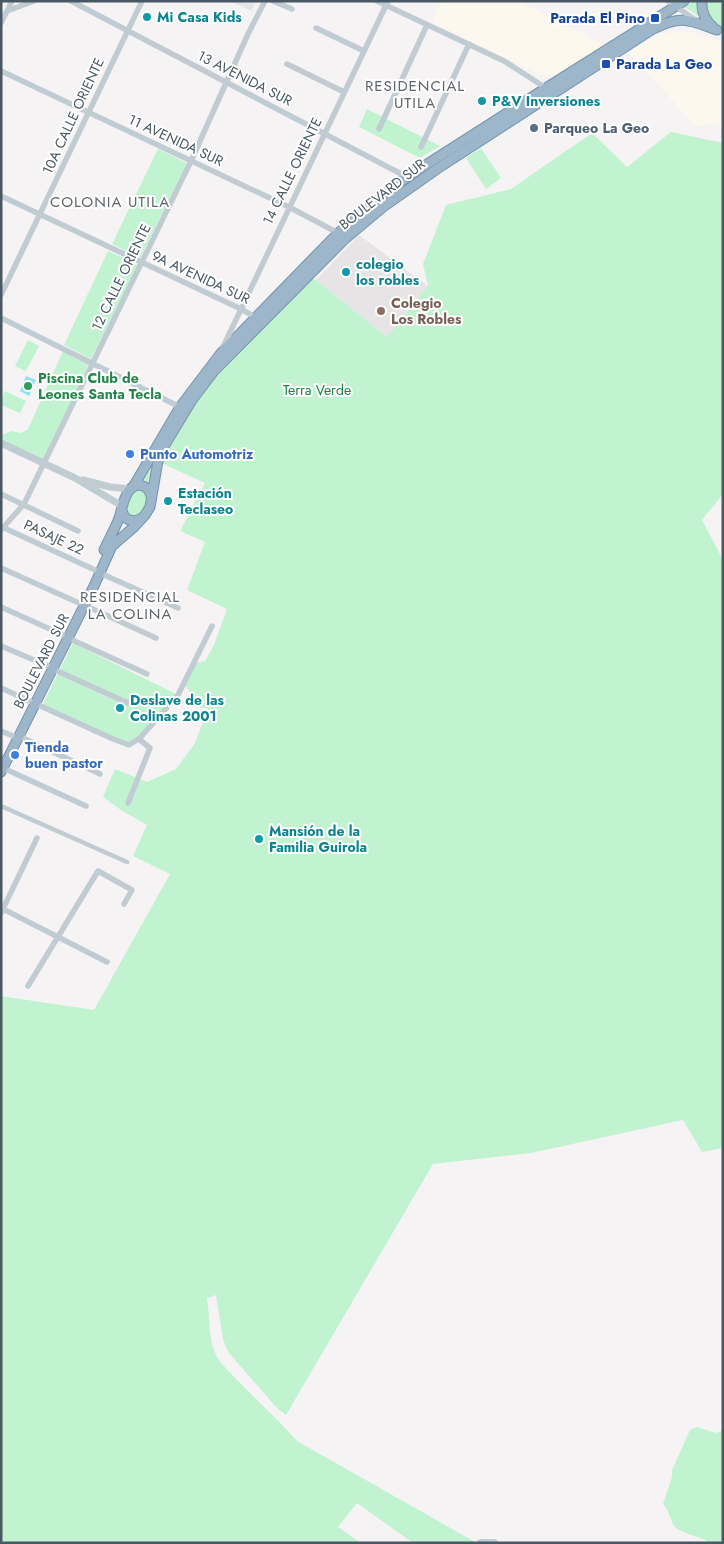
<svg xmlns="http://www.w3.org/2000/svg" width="724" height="1544" viewBox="0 0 724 1544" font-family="Jost,sans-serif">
<rect width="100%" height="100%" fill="#f5f3f3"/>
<path fill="#fdf8ee" d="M441,1H518L605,45L558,75L543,76L432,22Z
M691,32L723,42V127L712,123L697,127L629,53L660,33Z"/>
<path fill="#e6e4e5" d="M230,1H256L251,11Z
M359,235L428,286L387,337L316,280Z"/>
<path fill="#c1f3d1" d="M694,1H697L698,14L699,17L685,7Z
M706,1H723V28C711,22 706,15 706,1Z
M367,109L440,146L420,158L359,127Z
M671,132L723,143V494L702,520L723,560V1148L702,1152L683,1120L531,1153L433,1164L286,1415L277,1408L228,1352L223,1339L216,1295L207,1298C210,1316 208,1338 216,1355C221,1365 231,1373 238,1381C258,1402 279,1420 297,1441L475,1542L413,1543L357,1503L338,1527L361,1543H1V996L94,1010L170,874L133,856L147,825L121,810L103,797L115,769L147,782L176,769L195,743L208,708H201L193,703L191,694L185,685L196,663L205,661L214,645L227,609L187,590L205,542L180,531L205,483L155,460L150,483L143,480L142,478L159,447L217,373L311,279L316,280L387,337L428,286L423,264L446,205L511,189L592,133L627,167Z
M481,148L501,178L486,189L466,158Z
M158,149L187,163L140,258L112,244Z
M108,251L138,265L91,359L64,345Z
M28,340L39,346L26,371L15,366Z
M63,351L89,363L44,460L1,441V435L12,431L21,433L28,429Z
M5,391L26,401L20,413L1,405V400Z
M138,489H142C151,499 146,513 133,516L128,513C125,503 129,495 138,489Z
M73,643L178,695L135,742L123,743L42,706Z
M697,1427L716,1433L723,1430V1543H707L705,1540C698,1537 679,1532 674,1526C671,1522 670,1512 663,1504L672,1477V1470L690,1430Z"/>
<path fill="#8ce3f1" d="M26,376L36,380L29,396L20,391Z"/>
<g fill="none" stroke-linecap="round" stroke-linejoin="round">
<defs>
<path id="trunk" d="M702,1C701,12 705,20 713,27
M133,487L180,407L221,353L338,233L407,177L546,88L684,1
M122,510C124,521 133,523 142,518
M104,550C109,539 115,529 119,518C122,509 123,500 128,492C135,481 148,484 151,496
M1,772L94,586L112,546L134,527L145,515L150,507L158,461L163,448L192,400L214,371L346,238L383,207L437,169L653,29C682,15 688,20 717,30"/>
</defs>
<use href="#trunk" stroke="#7494af" stroke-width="11"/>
<path stroke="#c0cbd2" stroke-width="4.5" d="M1,806L127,862"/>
<path stroke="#c0cbd2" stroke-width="5.5" d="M71,1L407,177
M273,1L292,9
M377,1L504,61L546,88
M668,1L697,21
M7,11L34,1
M1,23L12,1
M316,28L364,51
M287,64L344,92
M1,71L289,207L338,233
M379,129L427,25
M421,147L469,44
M1,196L241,309L255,317
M1,295L142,1
M1,318L180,407
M223,347L388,1
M1,494L78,531
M2,527L95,570
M1,530L24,504L44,463L191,161L248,34L265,1
M1,568L79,603
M100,573L178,608
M84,605L156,638
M1,607L63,635
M68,638L147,674
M1,646L48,666
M53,669L128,703
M1,688L113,739L129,745L140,738L178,695L212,626
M1,731L13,736
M19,736L100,774
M3,768L86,806
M128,803L150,748L139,739
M1,908L107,962
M1,913L37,838
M28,986L98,871L132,890L124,904"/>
<path stroke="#c0cbd2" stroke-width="7" d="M1,443L75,478L122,506
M83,480L110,487L130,489"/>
<path stroke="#c0ccd7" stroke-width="8" d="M481,1543H494"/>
<use href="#trunk" stroke="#9eb6ca" stroke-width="9"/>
</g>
<g fill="#0f9aa8" stroke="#fff" stroke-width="2">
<circle cx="147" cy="17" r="5"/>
<circle cx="482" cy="101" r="5"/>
<circle cx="346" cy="272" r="5"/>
<circle cx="168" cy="501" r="5"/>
<circle cx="120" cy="708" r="5"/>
<circle cx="259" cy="839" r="5"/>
</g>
<g fill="#1a4fb4" stroke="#fff" stroke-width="2">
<rect x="650" y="13" width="10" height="10" rx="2.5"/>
<rect x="601" y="59" width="10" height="10" rx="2.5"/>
</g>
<circle fill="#5c6f8a" stroke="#fff" stroke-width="2" cx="534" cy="128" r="5"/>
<circle fill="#8d6e63" stroke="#fff" stroke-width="2" cx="381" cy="311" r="5"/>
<circle fill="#2e9e5b" stroke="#fff" stroke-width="2" cx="28" cy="386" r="5"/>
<g fill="#3f7fe0" stroke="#fff" stroke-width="2">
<circle cx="130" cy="454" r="5"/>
<circle cx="15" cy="755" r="5"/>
</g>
<g text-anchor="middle" stroke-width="4" stroke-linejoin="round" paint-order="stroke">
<g font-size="14" font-weight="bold" fill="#0d838f" stroke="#fff" text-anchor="start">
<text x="157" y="22">Mi Casa Kids</text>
<text x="492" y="106">P&amp;V Inversiones</text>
<text x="356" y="269">colegio<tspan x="356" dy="16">los robles</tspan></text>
<text x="178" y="498">Estación<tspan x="178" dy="16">Teclaseo</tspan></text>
<text x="130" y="705">Deslave de las<tspan x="130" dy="16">Colinas 2001</tspan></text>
<text x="269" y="836">Mansión de la<tspan x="269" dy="16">Familia Guirola</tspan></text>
</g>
<g font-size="14" font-weight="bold" fill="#164399" stroke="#fff" text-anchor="end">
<text x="645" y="23">Parada El Pino</text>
<text x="616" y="69" text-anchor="start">Parada La Geo</text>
</g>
<g font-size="14" fill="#495862" stroke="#fff">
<text transform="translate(245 78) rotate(27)" y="5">13 AVENIDA SUR</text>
<text transform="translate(73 116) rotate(-65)" y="5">10A CALLE ORIENTE</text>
<text transform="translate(176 140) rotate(25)" y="5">11 AVENIDA SUR</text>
<text transform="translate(292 171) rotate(-64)" y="5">14 CALLE ORIENTE</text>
<text transform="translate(382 194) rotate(-38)" y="5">BOULEVARD SUR</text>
<text transform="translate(121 277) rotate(-64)" y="5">12 CALLE ORIENTE</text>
<text transform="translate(201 277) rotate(25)" y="5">9A AVENIDA SUR</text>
<text transform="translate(54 537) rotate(25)" y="5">PASAJE 22</text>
<text transform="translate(41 661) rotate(-63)" y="5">BOULEVARD SUR</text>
</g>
<g font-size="14" font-weight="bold" fill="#4e5e75" stroke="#fff" text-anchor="start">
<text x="544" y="133">Parqueo La Geo</text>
</g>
<g font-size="14" font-weight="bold" fill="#785e54" stroke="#fff" text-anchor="start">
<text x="391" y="308">Colegio<tspan x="391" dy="16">Los Robles</tspan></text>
</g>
<g font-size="14" font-weight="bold" fill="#27864d" stroke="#fff" text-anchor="start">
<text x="38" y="383">Piscina Club de<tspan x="38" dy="16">Leones Santa Tecla</tspan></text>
</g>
<g font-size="14" fill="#138444" stroke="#fff">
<text x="317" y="395">Terra Verde</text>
</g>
<g font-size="14" font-weight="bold" fill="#366cbe" stroke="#fff" text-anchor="start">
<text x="140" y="459">Punto Automotriz</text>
<text x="25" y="752">Tienda<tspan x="25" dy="16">buen pastor</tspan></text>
</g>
<g font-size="15" letter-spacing="1" fill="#5f6468" stroke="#fff">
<text x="415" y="91">RESIDENCIAL<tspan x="415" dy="17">UTILA</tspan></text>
<text x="110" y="207">COLONIA UTILA</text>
<text x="130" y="602">RESIDENCIAL<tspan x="130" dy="17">LA COLINA</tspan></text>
</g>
</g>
<rect width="724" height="1544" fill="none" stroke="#495862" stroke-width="5"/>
</svg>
